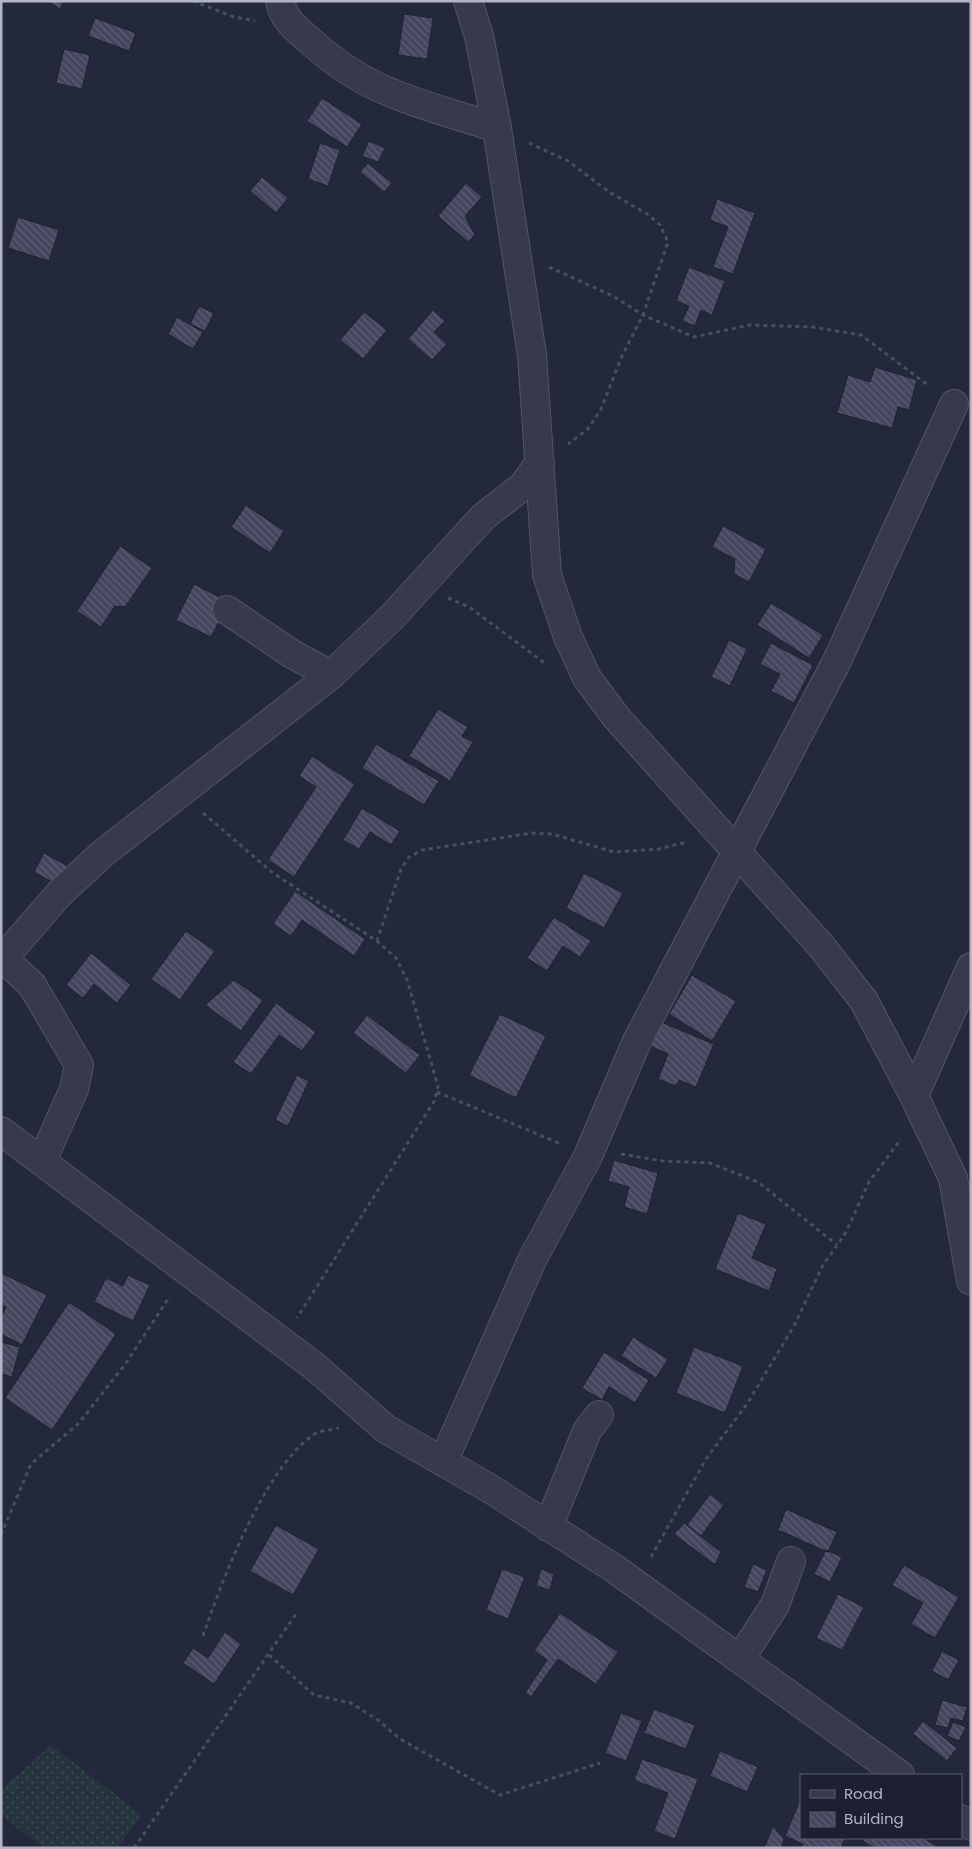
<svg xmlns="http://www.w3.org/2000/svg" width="972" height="1849" viewBox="0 0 972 1849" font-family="Poppins,sans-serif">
<defs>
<pattern id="grass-dots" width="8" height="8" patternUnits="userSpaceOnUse" patternTransform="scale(1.25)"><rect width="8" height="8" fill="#25343d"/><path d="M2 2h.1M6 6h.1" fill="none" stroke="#424f58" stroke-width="1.8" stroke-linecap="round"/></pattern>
<pattern id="building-back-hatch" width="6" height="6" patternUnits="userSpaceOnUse" patternTransform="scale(1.25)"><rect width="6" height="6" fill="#43465d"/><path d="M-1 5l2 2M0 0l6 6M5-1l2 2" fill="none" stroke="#5c5e73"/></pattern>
</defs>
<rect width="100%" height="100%" fill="#23283c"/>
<path fill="url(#grass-dots)" d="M51,1745L142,1815L117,1848H43L1,1815V1790Z"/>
<path fill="url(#building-back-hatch)" stroke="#1e2133" d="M47,1H64L60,9Z
M404,14L433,18L427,59L398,55Z
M95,18L136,33L129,51L88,36Z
M64,49L90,55L82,89L56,83Z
M322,98L362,124L347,147L307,121Z
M369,141L385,148L378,162L362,156Z
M320,143L340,150L328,186L308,179Z
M368,163L392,183L384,192L360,172Z
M262,177L288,198L276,213L250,191Z
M466,183L482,197L465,216L475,235L468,242L438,216Z
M717,199L755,213L733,274L713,267L728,227L710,220Z
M18,217L59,230L49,261L8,248Z
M689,267L725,281L712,315L701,310L695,326L682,321L689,306L676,301Z
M199,306L214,313L205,331L190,324Z
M433,310L445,321L434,332L447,344L432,360L408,339Z
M364,312L387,330L363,359L340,340Z
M177,317L203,332L193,349L168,334Z
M875,367L917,380L909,410L898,407L892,428L837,413L848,375L870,382Z
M246,505L284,531L270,553L231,527Z
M723,526L766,549L749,582L734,574L735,559L712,547Z
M120,546L152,568L125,607L115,606L101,627L77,611Z
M194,584L229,602L211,637L176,620Z
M771,603L823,635L809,658L757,625Z
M729,640L747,649L730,686L711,677Z
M771,643L813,665L794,703L771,691L780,674L760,664Z
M438,709L468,727L462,736L473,742L450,781L409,756Z
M376,744L439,781L424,805L362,768Z
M312,756L355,784L294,877L268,860L316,787L299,776Z
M362,808L400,831L391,845L370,832L359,849L343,840Z
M44,853L73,869L63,888L34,872Z
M584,873L623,893L604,928L566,908Z
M295,891L365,939L354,956L302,920L291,936L273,924Z
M554,917L591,941L580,957L563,946L547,971L527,958Z
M186,931L215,951L180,1000L151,979Z
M91,953L131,985L117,1003L94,984L83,998L66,985Z
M692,975L736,1001L712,1041L669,1014Z
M234,980L263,1000L241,1031L205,1005Z
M276,1003L316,1032L302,1051L279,1035L251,1074L233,1062Z
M500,1014L546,1036L516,1098L469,1075Z
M367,1015L420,1055L406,1073L353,1033Z
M656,1020L714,1044L696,1087L679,1080L676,1086L658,1079L668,1054L646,1044Z
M297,1075L309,1081L288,1126L275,1120Z
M614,1160L658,1173L647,1214L624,1207L629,1187L608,1181Z
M738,1213L766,1224L752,1258L777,1269L769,1291L715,1269Z
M1,1273L47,1295L22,1345L1,1334V1317L6,1307L1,1305Z
M128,1275L150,1285L133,1321L94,1302L106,1278L123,1286Z
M69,1302L116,1334L52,1430L5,1398Z
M633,1337L668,1359L656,1378L621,1356Z
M1,1342L20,1347L12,1377L1,1374Z
M694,1347L743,1366L725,1413L676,1393Z
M604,1352L649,1380L635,1403L609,1387L602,1400L582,1388Z
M710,1494L724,1505L701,1536L687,1525Z
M786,1509L837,1532L828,1552L778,1530Z
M684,1523L721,1552L715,1565L674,1534Z
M276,1525L319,1549L293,1595L250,1571Z
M826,1550L842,1557L830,1582L814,1574Z
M753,1564L767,1570L758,1592L744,1587Z
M904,1565L959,1597L935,1638L911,1624L923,1603L892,1585Z
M502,1569L525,1577L508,1619L486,1610Z
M541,1569L554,1574L550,1590L536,1586Z
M838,1594L864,1607L842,1650L816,1638Z
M560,1613L618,1652L596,1684L558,1659L531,1697L525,1693L547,1660L534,1651Z
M225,1632L241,1644L214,1684L183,1663L193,1648L208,1658Z
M942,1651L959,1660L948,1680L932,1671Z
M942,1700L967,1707L963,1721L951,1718L948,1728L935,1725Z
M654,1709L695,1725L686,1749L644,1733Z
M621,1713L642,1721L626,1761L605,1753Z
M923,1721L957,1748L947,1761L913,1734Z
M953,1722L966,1727L959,1741L947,1736Z
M720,1751L758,1767L747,1792L710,1776Z
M642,1759L698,1779L675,1839L654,1831L668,1793L634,1780Z
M801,1798V1838H845L841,1848H802L803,1844L785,1836Z
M773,1826L784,1839L781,1848H764Z
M865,1838H923L940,1848H875L863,1841Z"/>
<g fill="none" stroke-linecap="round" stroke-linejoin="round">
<defs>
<path id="minor" d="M280,1C283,19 296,29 309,40C330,59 352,75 378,87C414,104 458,115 497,128
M468,1L479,36L497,128L532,355L547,575L568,637L587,678L616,717L822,947L864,1001L914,1096L953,1178L971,1281
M227,610L292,654L331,675
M3,958L32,985L79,1065L74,1089L42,1161
M1,961L59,894L102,854L331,675L392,617L483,517L523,486L540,462
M914,1096L971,967
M1,1131L314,1366L386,1429L489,1488L615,1569L900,1775
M443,1462L532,1260L588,1156L637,1041L837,661L954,404
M548,1527L587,1431L599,1415
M740,1659L775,1605L791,1561
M961,1819L971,1826"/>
</defs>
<use href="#minor" stroke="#525567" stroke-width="30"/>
<path stroke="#43515a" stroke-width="3" stroke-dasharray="4 4" stroke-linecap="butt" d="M193,1L234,17L255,21
M529,143L568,161L609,192L649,215L660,225L668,242L643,315L622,356L601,409L588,429L568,444
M549,267L613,296L643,315L694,337L750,325L812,327L861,335L929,386
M448,598L469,607L546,664
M203,813L273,873L377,941L396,958L407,980L438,1086L435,1100L297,1318
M377,941L401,869L409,857L422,850L532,833L552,834L614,852L659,849L687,842
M437,1092L561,1144
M621,1154L663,1161L710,1163L758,1182L837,1245
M1,1535L31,1464L79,1423L126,1363L170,1296
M651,1557L706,1459L747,1404L794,1326L823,1265L845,1234L869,1182L901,1139
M203,1636C223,1578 263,1471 313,1435C320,1430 331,1430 339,1428
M269,1655L314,1695L351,1703L378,1720L400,1739L500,1795L600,1763
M134,1848L296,1614"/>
<use href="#minor" stroke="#373a4c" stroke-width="28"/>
</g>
<rect width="972" height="1849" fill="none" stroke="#b3b5c7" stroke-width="5"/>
<rect x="800" y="1774" width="162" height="65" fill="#1c2031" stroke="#585c6d"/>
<rect x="810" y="1790" width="25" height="8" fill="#373a4c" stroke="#585c6d"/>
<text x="844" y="1799" font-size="15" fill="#b3b5c7">Road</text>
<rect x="810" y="1812" width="25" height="15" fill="url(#building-back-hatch)" stroke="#585c6d"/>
<text x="844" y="1824" font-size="15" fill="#b3b5c7">Building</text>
</svg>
